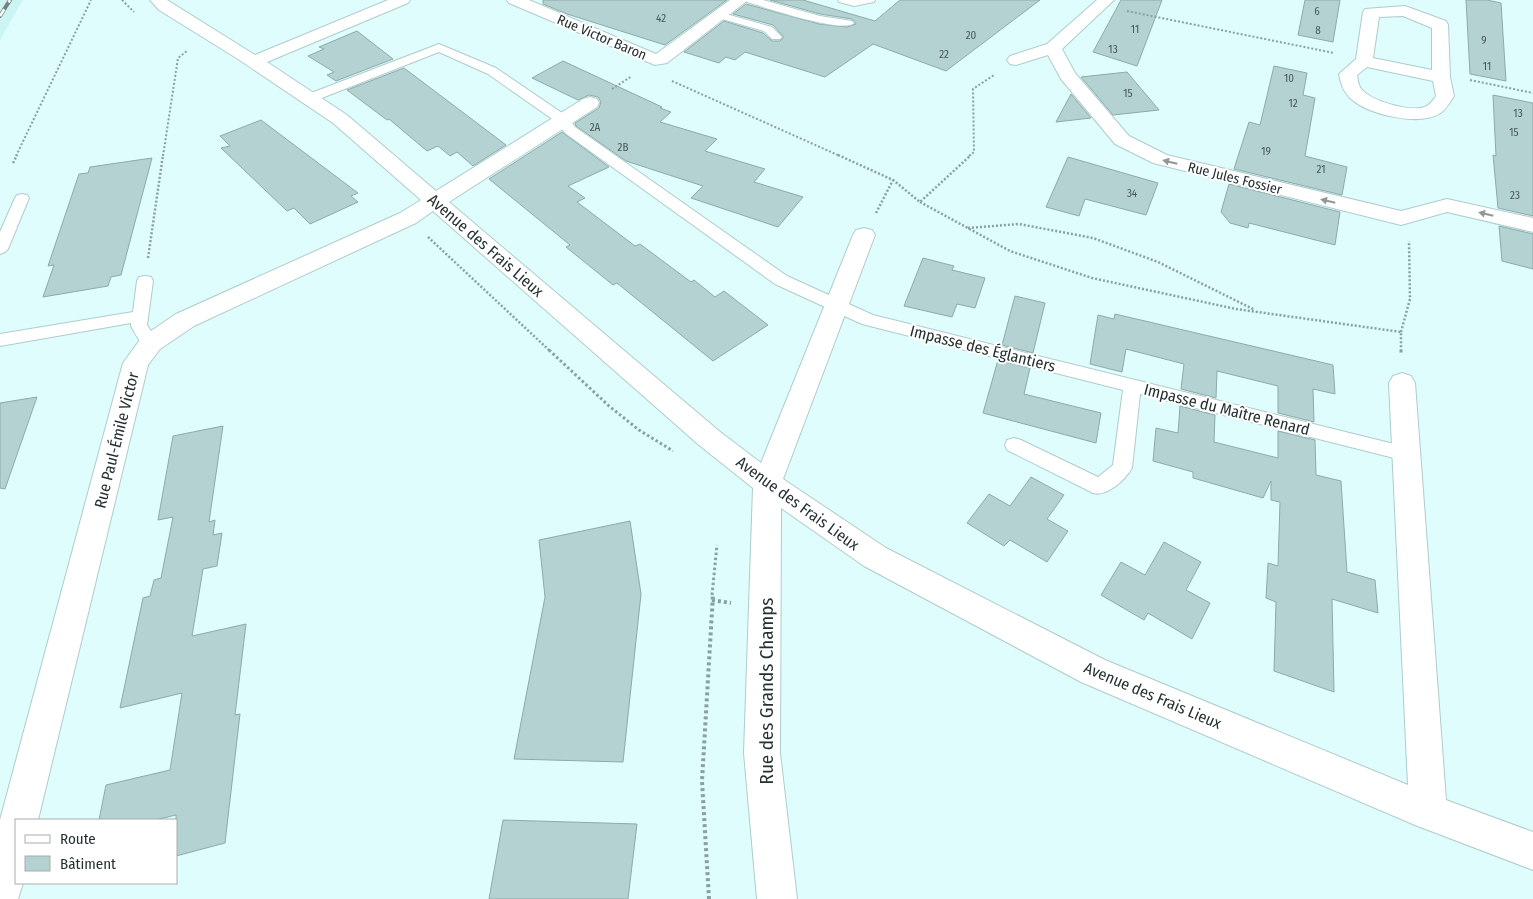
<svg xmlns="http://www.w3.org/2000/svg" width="1533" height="899" viewBox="0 0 1533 899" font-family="'Fira Sans Condensed',sans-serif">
<rect width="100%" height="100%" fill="#defdfc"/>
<path fill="#cbf4f3" d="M0,0H23L0,40Z"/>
<path fill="#b4d2d1" stroke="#8daaa9" d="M543,0H727L665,45L567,14L543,4Z
M770,0H803L875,21L900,0H1040L946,71L873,44L825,77L745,52L735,60L726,57L719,63L684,52L724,21L763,33L772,41H780L783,38V36L773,25L733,14L746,4L819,24L847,27L856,24L852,19L820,14Z
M1121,0H1162L1137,66L1093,52Z
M1305,0H1340L1333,42L1298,35Z
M1466,0H1487L1501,3L1506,81L1470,74Z
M357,31L393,59L336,81L327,75L334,72L308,56L324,49L319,47Z
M563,61L662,107L660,108L671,112L660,122L717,139L705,151L765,169L754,182L803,197L778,227L691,198L703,186L626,161L576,126L575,123L599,108L601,102L598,97L589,95L578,100L532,78Z
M1274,66L1307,73L1303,95L1315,98L1305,156L1347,167L1342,195L1234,169L1249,122L1260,125Z
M404,68L465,114L506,145L473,166L457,152L450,156L438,146L427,151L389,119L387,120L347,90Z
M1127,72L1159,110L1113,115L1081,77Z
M1071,94L1091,118L1056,122Z
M1493,95L1533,103V216L1498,208L1493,155L1496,156Z
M261,120L358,193L351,196L358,202L310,224L294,208L287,211L221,148L230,146L220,136Z
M562,132L609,167L568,186L585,198L577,202L635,246L640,244L691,282L694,280L715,297L724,291L768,325L713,361L617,283L613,285L566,247L570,245L489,179Z
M1068,157L1158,183L1146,215L1085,199L1079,216L1046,207Z
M152,158L121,275L111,277L108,286L43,297L54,265L48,266L79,174L88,173L90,167Z
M1229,184L1340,212L1335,245L1249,223L1248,228L1230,223L1221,212Z
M1499,226L1533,234V269L1502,261Z
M923,258L954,266L952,270L985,278L975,308L957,304L952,317L904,306Z
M1015,296L1045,303L1033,353L1002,345Z
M1115,314L1333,365L1335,394L1313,389L1314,422L1278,413V386L1217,371L1216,398L1181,389L1184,364L1126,349L1122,372L1090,364L1098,315L1114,319Z
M998,360L1030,368L1024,394L1101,413L1096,443L983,413Z
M37,397L5,489L0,488V403Z
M1180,406L1215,415L1214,442L1278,458V431L1315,440L1316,475L1341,481L1347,572L1375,580L1378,613L1332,599L1334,692L1274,671L1276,602L1266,598L1268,563L1278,566L1280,502L1271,500V481L1263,498L1193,478V472L1153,461L1156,428L1178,433Z
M223,426L209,522L215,520L213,535L222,533L217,566L203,569L192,636L246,624L235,715L240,714L225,843L176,856V815L155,820H99L106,785L170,770L182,693L120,708L143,598L150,596L154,580L161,578L173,517L158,520L173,436Z
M1031,477L1064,495L1047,519L1068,531L1047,562L1010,540L1004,546L967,523L989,494L1010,506Z
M630,521L641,594L623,762L514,759L545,597L539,540Z
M1164,542L1201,562L1186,590L1210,603L1192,639L1148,613L1144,620L1101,595L1121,562L1145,575Z
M503,820L637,824L628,899H489Z"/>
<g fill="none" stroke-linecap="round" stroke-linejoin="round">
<defs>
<path id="lane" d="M746,0H763L820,16L852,21L854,23C843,34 764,7 747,2Z
M838,0H875L874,2L854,6L839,2Z
M719,12L772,27L782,37L780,39H772L764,31L715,17L713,15Z
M439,44L496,68L568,117L575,127L787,276L873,315L1406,447L1413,449L1415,454L1413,459L1406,461L1140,394L1132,468C1125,480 1107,497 1093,493L1007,450L1005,445L1007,440L1014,438L1021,440L1098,477L1113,465L1123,390L862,324L775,284L565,133L558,123L488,74L439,52L314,101L310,102L304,98L306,95Z
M22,194L27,195L29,198L8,249L5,252L0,254V232L15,198L17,195Z
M145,276L151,277L153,281L147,325L159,343L157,347C143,351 137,337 131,326V323L0,346V334L133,312L137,281L139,277Z"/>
<path id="street" d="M150,0H167L255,55L388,0H410L408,3L267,62L347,115L436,191L583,99L590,97L597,99L599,103L597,107L449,202L719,431L761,463L853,235L856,230L864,228L872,230L875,235L783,479L886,548L1105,660L1408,785L1389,383L1393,376L1402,373L1411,376L1415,383L1446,800L1533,832V870L1415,825L1081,682L864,566L781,508L780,753L797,899H757L744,753L753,488L699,445L433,211L416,223L194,326L160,349L148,365L38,820H16V883H23L18,899H0V820L123,363L142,337L176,314L400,213L421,200L333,123L238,59L159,10Z
M507,0H529L656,54L730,0H748L667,63L655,65L509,3Z
M1097,0H1114L1062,49L1075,73L1129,136L1167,155L1401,211L1447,199L1533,218V232L1447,212L1401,225L1153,163L1115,144L1061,79L1048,55L1016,65L1010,64L1007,60L1010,56L1047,44Z
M1405,6L1446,21L1448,25L1450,77L1454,96C1450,102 1446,110 1439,114C1418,126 1368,115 1350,98C1343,91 1341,84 1339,74L1356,59L1363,12L1365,9ZM1403,16L1432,28V70L1373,58L1379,17ZM1367,67L1433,81L1436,96C1433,100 1430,105 1425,107C1410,112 1368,101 1360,87C1358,84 1358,79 1357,75Z"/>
</defs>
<use href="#lane" stroke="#aecccb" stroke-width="2"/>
<use href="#street" stroke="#aecccb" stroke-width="2"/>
<path stroke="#8aa09f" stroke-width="2" stroke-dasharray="2 2" stroke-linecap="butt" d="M122,0L134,12
M1127,11L1334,53
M1470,80L1533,93
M672,81L840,156
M612,89L632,76
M16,156L91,0
M163,156L178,58L187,51
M969,156L974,152L973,89L994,75"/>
<path stroke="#8aa09f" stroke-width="2.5" stroke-dasharray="2 2" stroke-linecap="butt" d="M838,155L893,180L920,202L971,155
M13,163L17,155
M920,202L1010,251L1092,278L1236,309L1401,332V351
M876,213L893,180
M968,228L1019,224L1093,238L1158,262L1255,310
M428,237L550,351
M148,258L163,155
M1401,332L1410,299L1409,241"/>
<path stroke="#8aa09f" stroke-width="3" stroke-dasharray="2.5 2.5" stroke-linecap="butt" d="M549,350L609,406L639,430L673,451
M1401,350V355
M712,595L717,545"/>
<path stroke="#8aa09f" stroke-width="4" stroke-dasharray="3 3" stroke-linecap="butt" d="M712,600L731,603
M709,899L702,781L713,594"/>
<use href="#lane" fill="#fff" fill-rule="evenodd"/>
<use href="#street" fill="#fff" fill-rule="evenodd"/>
<defs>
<path id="rail" d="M0,16L10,0"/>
</defs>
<use href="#rail" stroke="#708483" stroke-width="4"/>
<use href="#rail" stroke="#fff" stroke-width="2.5" stroke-dasharray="8" stroke-linecap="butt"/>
</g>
<defs><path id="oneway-solid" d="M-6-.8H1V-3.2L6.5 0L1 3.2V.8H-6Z" transform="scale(1.25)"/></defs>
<g fill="#929898">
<use href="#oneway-solid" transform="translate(1170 162) rotate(-166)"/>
<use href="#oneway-solid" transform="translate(1328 201) rotate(-167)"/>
<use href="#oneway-solid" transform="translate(1486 214) rotate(-167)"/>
</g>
<g text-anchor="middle" stroke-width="4" stroke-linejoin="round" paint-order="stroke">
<g font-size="11" fill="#495958">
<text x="1317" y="15">6</text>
<text x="661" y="22">42</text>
<text x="1135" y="33">11</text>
<text x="1318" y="34">8</text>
<text x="971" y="39">20</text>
<text x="1484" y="44">9</text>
<text x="1113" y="53">13</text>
<text x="944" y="58">22</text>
<text x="1487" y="70">11</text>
<text x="1289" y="82">10</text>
<text x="1128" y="97">15</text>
<text x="1293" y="107">12</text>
<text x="1518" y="117">13</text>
<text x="595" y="131">2A</text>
<text x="1514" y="136">15</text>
<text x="623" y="151">2B</text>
<text x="1266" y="155">19</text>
<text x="1321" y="173">21</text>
<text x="1132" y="197">34</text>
<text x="1515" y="199">23</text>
</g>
<g font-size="14" fill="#253130" stroke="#fff">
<text transform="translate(602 37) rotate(23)" y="5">Rue Victor Baron</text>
<text transform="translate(1235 178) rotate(14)" y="5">Rue Jules Fossier</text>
</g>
<g font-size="16" fill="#253130" stroke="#fff">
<text transform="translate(486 245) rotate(41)" y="6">Avenue des Frais Lieux</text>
<text transform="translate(983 348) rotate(14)" y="6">Impasse des Églantiers</text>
<text transform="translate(1227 409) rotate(14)" y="6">Impasse du Maître Renard</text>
<text transform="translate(116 440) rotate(-76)" y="6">Rue Paul-Émile Victor</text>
<text transform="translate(798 503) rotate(36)" y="6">Avenue des Frais Lieux</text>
<text transform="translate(1153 695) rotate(23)" y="6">Avenue des Frais Lieux</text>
</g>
<g font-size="19" fill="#253130" stroke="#fff">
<text transform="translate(766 691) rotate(-90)" y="7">Rue des Grands Champs</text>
</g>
</g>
<rect x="15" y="819" width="162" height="65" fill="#ffffff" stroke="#a8adac"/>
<rect x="25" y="835" width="25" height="8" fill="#ffffff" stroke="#a8adac"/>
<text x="60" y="844" font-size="15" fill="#253130">Route</text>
<rect x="25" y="856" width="25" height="15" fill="#b4d2d1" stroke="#a8adac"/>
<text x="60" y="869" font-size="15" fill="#253130">Bâtiment</text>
</svg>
